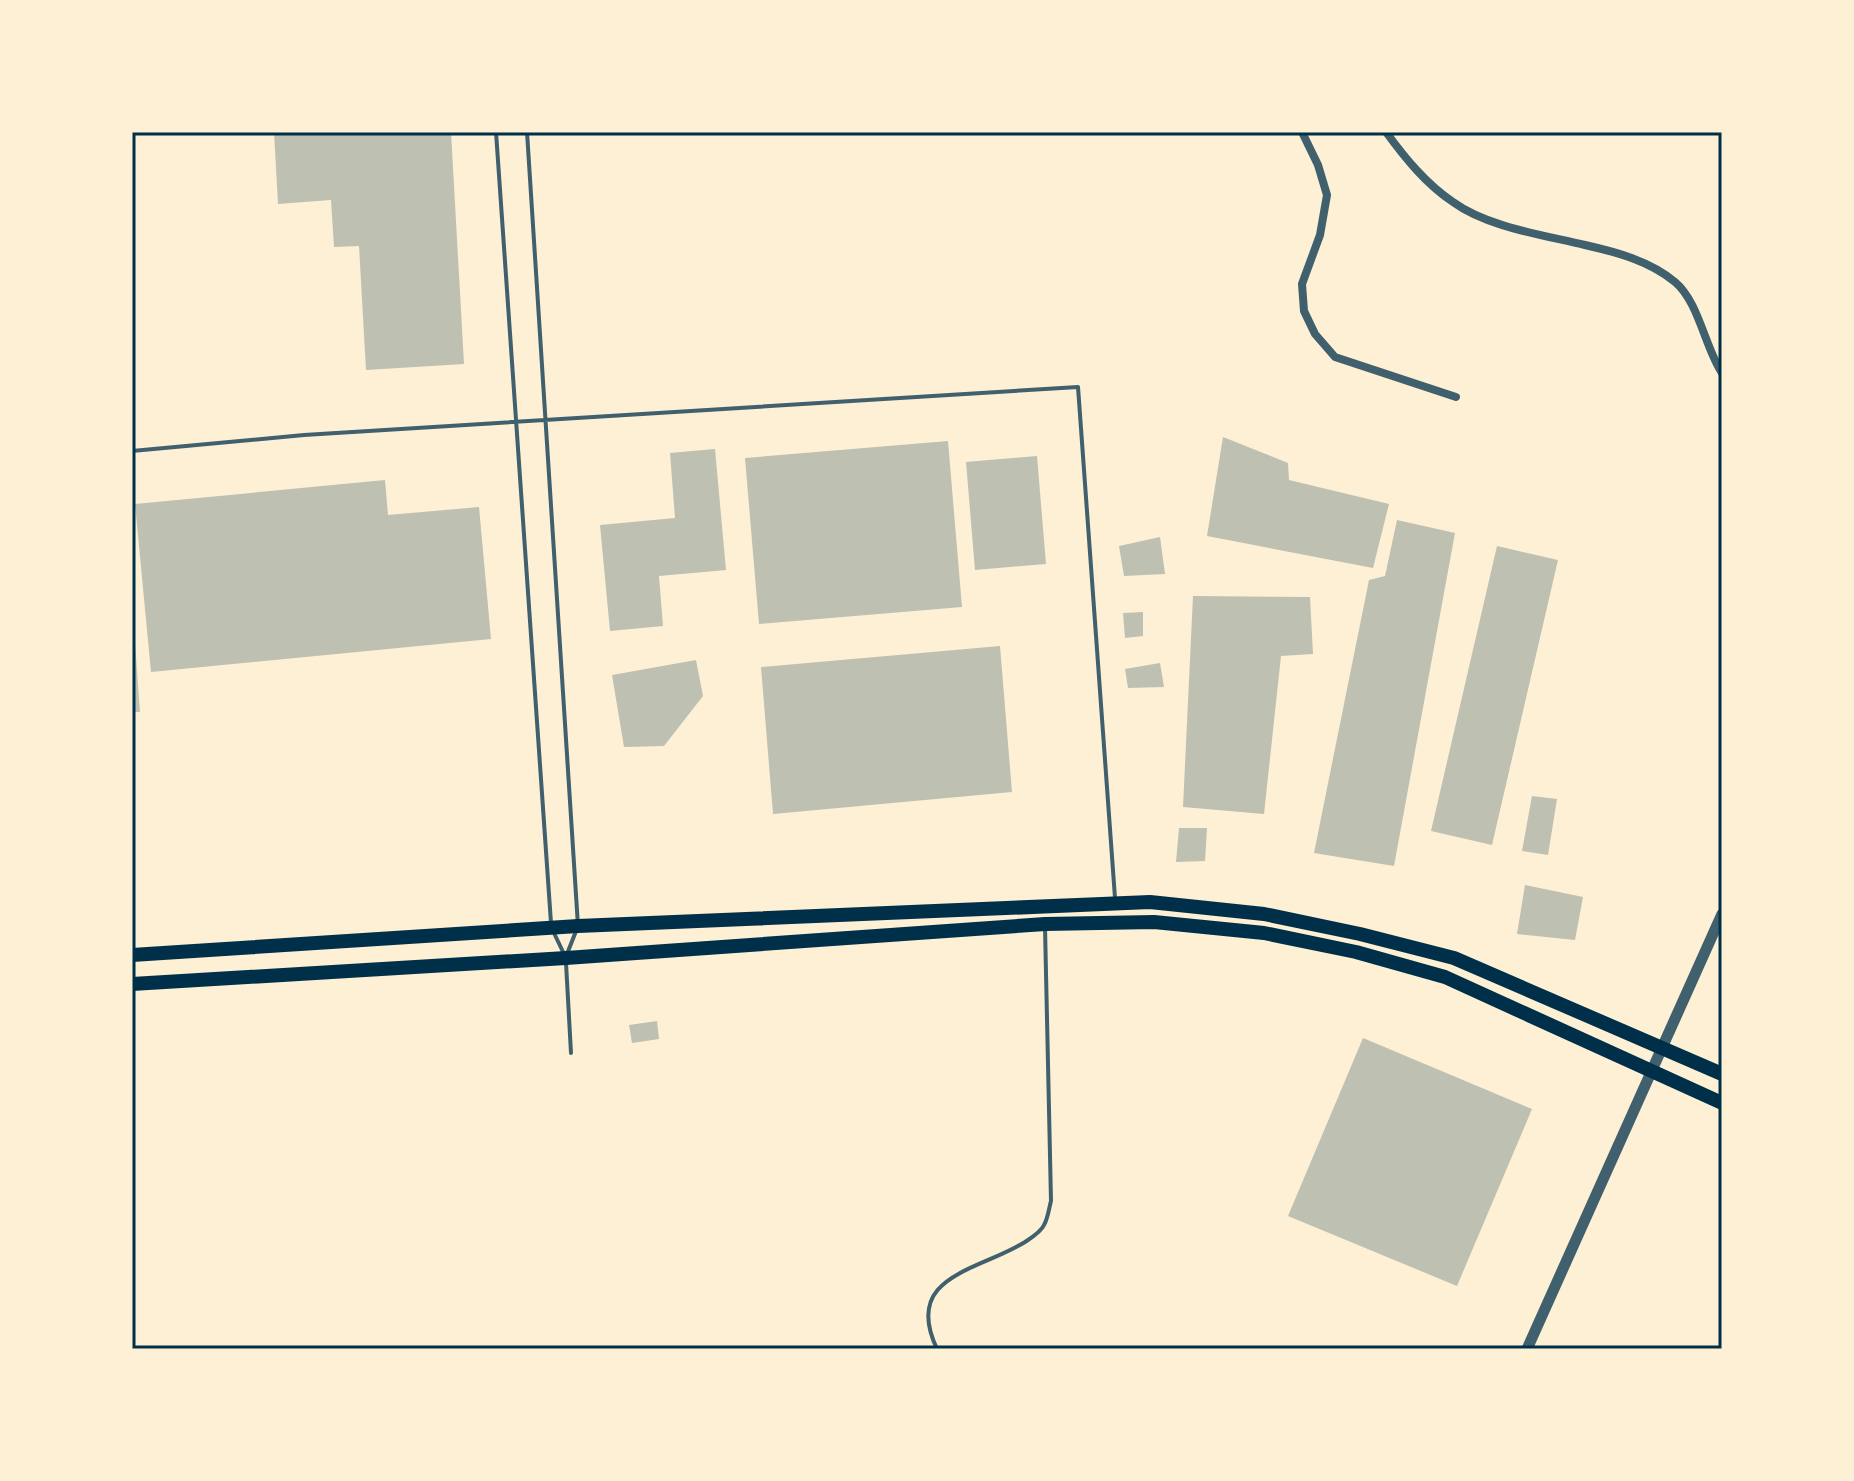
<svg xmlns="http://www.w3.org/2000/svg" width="1854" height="1481" viewBox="0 0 1854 1481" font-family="'IBM Plex Sans',sans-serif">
<rect width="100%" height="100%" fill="#fdf0d5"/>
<path fill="#bec0b2" d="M274,132H451L464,364L366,370L359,246L334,247L331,200L278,204Z
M1223,437L1288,463L1289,480L1389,504L1373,568L1207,536Z
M948,441L962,607L759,624L745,458Z
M715,449L726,570L659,576L663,626L610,631L600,525L675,518L670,453Z
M1037,456L1046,564L975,570L966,462Z
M385,480L388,515L479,507L491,639L151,672L135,504Z
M1397,520L1455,533L1394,866L1314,853L1369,580L1385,576Z
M1160,537L1165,574L1124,576L1119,546Z
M1497,546L1558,560L1492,845L1431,831Z
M1193,596L1310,597L1313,654L1281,656L1264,814L1183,807Z
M1143,612V636L1125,638L1123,613Z
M132,629H134L140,712H132Z
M1000,646L1012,792L773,814L761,667Z
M696,660L703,696L664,746L624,747L612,675Z
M1160,663L1164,687L1128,688L1125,669Z
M1532,796L1557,799L1548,855L1522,851Z
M1179,828H1207L1205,861L1176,862Z
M1525,885L1583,897L1575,940L1517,934Z
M657,1021L659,1039L632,1043L629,1025Z
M1363,1038L1532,1109L1457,1286L1288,1216Z"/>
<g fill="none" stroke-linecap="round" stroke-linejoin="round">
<path stroke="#3f606c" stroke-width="4" d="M496,132L551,923
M527,132L578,926L567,954
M132,451L304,435L1078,387L1115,898
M553,931L565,956
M566,963L571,1053
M937,1349C902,1275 979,1271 1025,1242C1031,1238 1041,1232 1044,1225C1048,1218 1049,1208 1051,1201L1045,927"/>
<path stroke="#3f606c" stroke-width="8" d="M1302,132L1318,165L1327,195L1320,235L1302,284L1304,311L1315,334L1335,357L1456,397
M1386,132C1405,158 1426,184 1453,202C1487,227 1544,235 1585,245C1616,252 1650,261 1675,282C1699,302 1705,348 1722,373"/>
<path stroke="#3f606c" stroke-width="11" d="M1527,1349L1722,914"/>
<path stroke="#003049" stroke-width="14" d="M132,955L578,926L1150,902L1264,914L1360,934L1454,958L1722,1074
M132,984L566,958L1045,924L1154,922L1264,933L1356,952L1445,977L1722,1103"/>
</g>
<rect width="1854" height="1481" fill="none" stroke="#fdf0d5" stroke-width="268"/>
<rect x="134" y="134" width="1586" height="1213" fill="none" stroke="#003049" stroke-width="3"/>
</svg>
